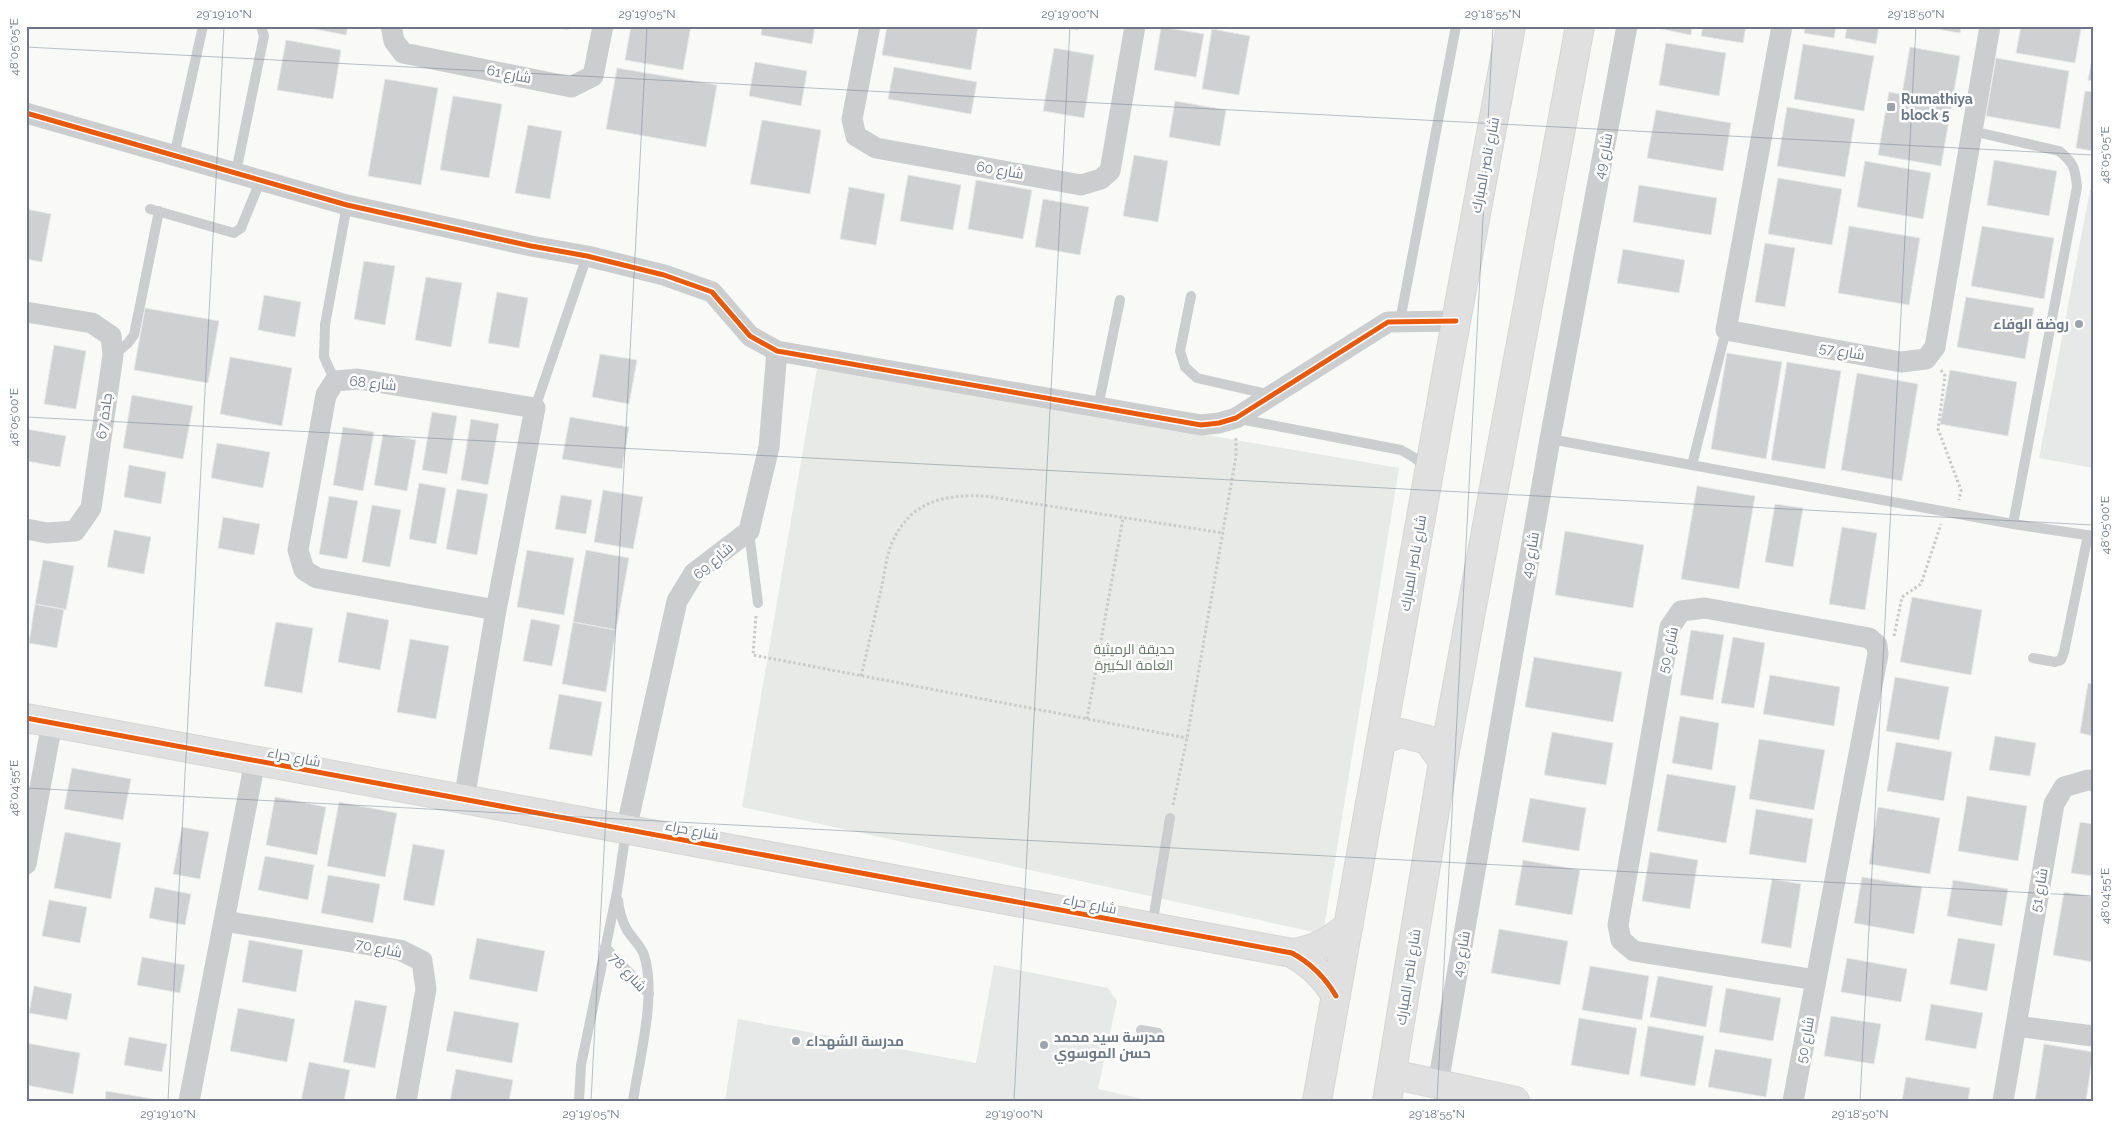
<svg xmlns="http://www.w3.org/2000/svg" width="2119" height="1127" viewBox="0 0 2119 1127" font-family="Raleway,Cairo,sans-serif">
<rect width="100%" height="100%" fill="#f9f9f8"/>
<path fill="#e7e9e9" d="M2090,190H2093V468L2039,458Z
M994,965L1108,988L1117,1001L1098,1089L1152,1101H725L738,1019L976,1063Z"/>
<path fill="#e7eae6" d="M817,368L1399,468L1323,934L742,807Z"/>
<path fill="#cfd0d2" stroke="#e8e8e8" d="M299,26H348L346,35Z
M549,26H569L568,30Z
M631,26H691L683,70L625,60Z
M762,26H815L812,44L761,35Z
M887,26H978L971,70L882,55Z
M1057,26H1079L1078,30Z
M1647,26H1692L1691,35Z
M1703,26H1746L1743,43L1701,36Z
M1805,26H1836L1834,38L1804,33Z
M1847,26H1879L1876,44L1845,38Z
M1919,26H1961L1960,33Z
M2021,26H2067L2081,29L2075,63L2016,53Z
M1161,27L1204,34L1196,77L1154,70Z
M1212,29L1250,36L1239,95L1202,89Z
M286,40L341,50L333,99L277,90Z
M1666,43L1726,53L1719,96L1659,85Z
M1803,44L1874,56L1864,111L1794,99Z
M1910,47L1960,56L1952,103L1902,94Z
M1054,48L1094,55L1084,118L1043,111Z
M2093,53V81L2088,80Z
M1996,58L2069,71L2060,129L1986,116Z
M755,62L807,71L801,106L749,96Z
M894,67L977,82L971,114L888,99Z
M617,68L717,85L706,147L606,129Z
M385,79L438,88L421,185L368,176Z
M2085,91L2093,92V151L2076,148Z
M1889,92L1952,103L1941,166L1878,155Z
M453,96L502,104L489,178L440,170Z
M1175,101L1226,110L1220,146L1169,137Z
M1787,107L1855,119L1845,177L1777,166Z
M1656,110L1731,123L1723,171L1647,158Z
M762,120L821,130L810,194L750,184Z
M528,125L562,131L550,199L515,193Z
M1134,155L1168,161L1158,222L1123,216Z
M1994,160L2057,171L2049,216L1987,205Z
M1865,161L1931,173L1923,219L1857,207Z
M908,175L961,185L953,230L900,221Z
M1778,178L1842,189L1832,245L1768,234Z
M976,180L1032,190L1023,239L968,229Z
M1639,185L1717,198L1711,235L1633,222Z
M849,187L885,194L876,245L840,239Z
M1043,199L1089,207L1080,255L1035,247Z
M26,209L51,214L42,262L26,259Z
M1849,226L1920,238L1909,305L1838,293Z
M1982,226L2054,238L2044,299L1971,286Z
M1765,243L1795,248L1785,307L1755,302Z
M1623,249L1685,260L1679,293L1617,283Z
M364,261L395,266L385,325L354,319Z
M426,277L462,283L451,347L415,340Z
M497,292L528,298L519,348L488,343Z
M264,295L301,302L295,337L258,330Z
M1966,297L2034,308L2025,359L1957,347Z
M145,308L219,321L208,383L134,370Z
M54,345L86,351L76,409L44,404Z
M1727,353L1782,362L1766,459L1711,449Z
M600,354L637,360L629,404L592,397Z
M230,357L292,368L282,426L220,414Z
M1787,362L1841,371L1825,469L1771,460Z
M1950,370L2017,382L2008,436L1940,424Z
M1857,373L1918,384L1902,481L1841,470Z
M132,395L193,406L183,459L123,448Z
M432,412L457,416L447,474L422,470Z
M570,417L629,427L622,469L562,459Z
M471,419L499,424L488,485L461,480Z
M343,427L374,432L363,491L333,485Z
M26,429L66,436L60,467L26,461Z
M383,434L416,440L407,491L374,485Z
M217,443L270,452L263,488L211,478Z
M129,465L166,472L161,504L124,497Z
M419,483L446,488L436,544L409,539Z
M1697,486L1755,496L1739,589L1681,579Z
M457,489L488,494L477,555L446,549Z
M603,490L643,497L633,549L594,542Z
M561,495L592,500L586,534L555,529Z
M329,496L358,501L347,559L319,554Z
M1775,504L1803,508L1793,567L1765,562Z
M372,505L401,510L390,567L362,562Z
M223,517L260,524L254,555L218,548Z
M1842,527L1877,533L1865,610L1829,604Z
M114,530L151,537L144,574L107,567Z
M1565,531L1644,545L1633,608L1555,595Z
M527,550L574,558L564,615L517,607Z
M586,550L629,558L616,630L573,622Z
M43,560L74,566L66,610L35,604Z
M1912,597L1982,610L1971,675L1900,662Z
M35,604L64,609L57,648L29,643Z
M347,612L389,620L380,670L338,662Z
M531,619L560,625L552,666L523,661Z
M276,622L313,628L302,693L264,686Z
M573,622L616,630L606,692L562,684Z
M1691,630L1724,635L1713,700L1680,695Z
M1733,637L1765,643L1754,708L1721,703Z
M410,639L449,646L436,719L397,712Z
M1534,657L1622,672L1613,722L1525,707Z
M1770,675L1840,687L1834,726L1763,714Z
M1895,677L1949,687L1939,740L1886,731Z
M2088,683L2093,684V736L2080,733Z
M559,694L602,702L592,756L549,749Z
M1680,716L1719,723L1712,770L1672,763Z
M1552,732L1613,743L1606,785L1544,775Z
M1995,736L2036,743L2030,776L1989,770Z
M1759,739L1825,750L1814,810L1749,799Z
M1896,742L1952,752L1944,801L1887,791Z
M72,768L131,779L123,820L64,809Z
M1667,774L1736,786L1726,843L1657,831Z
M1967,796L2027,806L2018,861L1958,851Z
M275,797L326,807L317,855L266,845Z
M1530,798L1586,808L1579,851L1522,842Z
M339,802L397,813L385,877L327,866Z
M1878,807L1940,818L1930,874L1869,864Z
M1756,809L1813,819L1806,863L1749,854Z
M2080,822L2093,824V876L2071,873Z
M182,827L209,832L200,879L173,874Z
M65,832L121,843L111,899L54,888Z
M413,844L445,850L434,906L403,900Z
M1650,852L1698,860L1690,909L1642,901Z
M265,856L314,865L308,900L258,890Z
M1523,860L1580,870L1572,915L1515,905Z
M328,875L380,884L373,923L321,913Z
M1862,877L1922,887L1914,934L1854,923Z
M1772,879L1801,884L1791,948L1761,943Z
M1953,880L2008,889L2002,926L1947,916Z
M155,887L191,894L185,925L149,918Z
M2064,892L2093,897V962L2053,955Z
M49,900L87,907L80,943L42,936Z
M1499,929L1568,941L1560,985L1491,973Z
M477,938L545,951L537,992L469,979Z
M1958,938L1995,944L1987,991L1950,984Z
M249,940L303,950L296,992L242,982Z
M142,957L185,965L180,993L137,985Z
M1847,958L1907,969L1901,1002L1841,992Z
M1590,966L1649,976L1642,1020L1582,1010Z
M1658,976L1713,986L1706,1027L1650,1017Z
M34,986L72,994L67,1020L29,1013Z
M1726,988L1781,998L1773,1041L1719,1032Z
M355,1000L387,1006L375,1068L343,1062Z
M1931,1004L1983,1013L1976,1049L1925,1040Z
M238,1008L295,1019L287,1062L230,1051Z
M454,1011L519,1023L512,1063L446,1051Z
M1831,1016L1881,1024L1874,1064L1824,1056Z
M1579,1018L1637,1028L1629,1075L1571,1065Z
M1648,1026L1704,1036L1695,1086L1640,1076Z
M129,1037L167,1044L162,1072L124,1065Z
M26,1043L80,1053L73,1094L26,1085Z
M2044,1044L2093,1052L2086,1101H2035Z
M1715,1049L1772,1059L1766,1097L1708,1087Z
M309,1062L350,1070L344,1101H301Z
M456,1069L513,1080L509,1101H450Z
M1906,1077L1970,1088L1968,1101H1902Z
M106,1091L153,1099V1101H105Z"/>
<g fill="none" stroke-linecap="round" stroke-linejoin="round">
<defs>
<path id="secondary" d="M26,718L1292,953C1312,964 1325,977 1336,996
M1382,740L1401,733L1428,740L1443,762
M1292,953C1315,950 1332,941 1349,925
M1392,1074L1515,1101
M1317,1101L1456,321L1511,26
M1387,1101L1443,762L1580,26"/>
</defs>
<use href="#secondary" stroke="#d6d6d7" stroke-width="30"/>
<path stroke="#c9cacc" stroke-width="3" stroke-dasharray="2.5 2.5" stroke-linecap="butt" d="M1941,370L1945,376L1938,429L1961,490L1959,500
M756,616L753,655L1187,738
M1894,636L1902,597L1921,584L1941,524
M861,676C868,648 874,619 881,590C884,576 886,559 891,545C909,502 942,494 985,496L1223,533
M1087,719L1123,518
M1173,805L1187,738L1236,456V437"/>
<path stroke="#cccdce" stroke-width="10" d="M1972,131L2059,151C2074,163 2075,168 2077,187L2013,524
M174,156L203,26
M236,172L264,36L261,26
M150,209L234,233L241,228L261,179
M1191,296L1180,351L1185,367L1197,378L1271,395
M1400,321L1456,26
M114,355L128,343L134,335L159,211
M335,381L324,357L325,325L347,205
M1098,407L1120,300
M535,408L587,256
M1240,419L1401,450L1415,458L1426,468
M1550,439L2013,524L2093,536
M1692,465L1726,330
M749,532L758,603
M2033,658L2055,662L2061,660L2064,652L2088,535
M618,900C619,910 622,921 627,930C632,938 641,946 644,955C657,994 639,1060 633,1101
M1152,926L1170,818
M605,947L649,994
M1141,1030L1158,1033
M579,1101L581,1065L617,892L626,831"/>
<path stroke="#cccdce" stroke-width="21" d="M391,26L394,41L403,53L571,87L593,76L603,26
M870,26L852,119L856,136L876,148L1081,185L1101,179L1110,171L1135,26
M1782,26L1726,330L1901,362L1926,359L1935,347L1990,26
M26,113L347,205L531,246L587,256L664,275L712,292L750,336L777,351L1201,425L1219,423L1236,418L1388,322L1456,321
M26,312L92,323L111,336L113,355L91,508L75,531L47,533L26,529
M464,800L496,610L535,408L358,379L335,381L326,395L298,550L304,570L317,578L496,610
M626,830L677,601L694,573L749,531L769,447L777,351
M26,864L52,723
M224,921L400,950L422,961L426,989L406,1101
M2016,1026L2093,1036
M1438,1084L1550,439L1627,26
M189,1101L255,761
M1793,1101L1878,654L1877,645L1869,638L1705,608L1681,611L1670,627L1618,925L1621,940L1634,951L1816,980
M2003,1101L2054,804L2064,787L2088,780L2093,781"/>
<use href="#secondary" stroke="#e0e0e1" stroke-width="28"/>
<defs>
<path id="cycleway" d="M26,113L347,205L531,246L587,256L664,275L712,292L750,336L777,351L1201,425L1219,423L1236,418L1388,322L1456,321
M26,718L1292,953C1312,964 1325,977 1336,996"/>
</defs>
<use href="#cycleway" stroke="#fff" stroke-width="8"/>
<use href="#cycleway" stroke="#e8590c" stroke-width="5"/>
</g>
<path fill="none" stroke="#6b7786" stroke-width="1" stroke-opacity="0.45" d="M26,47L2093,155M26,417L2093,525M26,788L2093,896M168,1101L224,26M591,1101L647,26M1014,1101L1070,26M1437,1101L1493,26M1860,1101L1916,26"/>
<g fill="#9da4ae" stroke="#fff" stroke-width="2">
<rect x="1886" y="102" width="10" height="10" rx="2.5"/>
<circle cx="2079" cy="324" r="5"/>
<circle cx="796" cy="1041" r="5"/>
<circle cx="1044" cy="1045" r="5"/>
</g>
<g text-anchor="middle" stroke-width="5" stroke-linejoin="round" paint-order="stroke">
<g font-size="14" fill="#6b7786" stroke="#fff">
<text transform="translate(509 74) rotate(11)" y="5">شارع 61</text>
<text transform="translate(1603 156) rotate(-79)" y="5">شارع 49</text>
<text transform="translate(1485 165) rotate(-79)" y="5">شارع ناصر المبارك</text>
<text transform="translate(1000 170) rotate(10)" y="5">شارع 60</text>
<text transform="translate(1842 351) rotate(10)" y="5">شارع 57</text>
<text transform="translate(373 383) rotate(6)" y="5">شارع 68</text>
<text transform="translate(104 416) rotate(-82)" y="5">جادة 67</text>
<text transform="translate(1530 555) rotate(-80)" y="5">شارع 49</text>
<text transform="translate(713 561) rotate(-41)" y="5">شارع 69</text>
<text transform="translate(1413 563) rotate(-80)" y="5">شارع ناصر المبارك</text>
<text transform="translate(1668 650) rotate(-77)" y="5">شارع 50</text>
<text transform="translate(294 757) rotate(11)" y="5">شارع حراء</text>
<text transform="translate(692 830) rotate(11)" y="5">شارع حراء</text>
<text transform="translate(2039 890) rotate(-80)" y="5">شارع 51</text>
<text transform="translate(1090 904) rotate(11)" y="5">شارع حراء</text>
<text transform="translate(379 948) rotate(12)" y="5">شارع 70</text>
<text transform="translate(1461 954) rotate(-80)" y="5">شارع 49</text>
<text transform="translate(628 972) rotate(47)" y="5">شارع 78</text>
<text transform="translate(1408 977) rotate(-81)" y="5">شارع ناصر المبارك</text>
<text transform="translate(1805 1040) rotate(-80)" y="5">شارع 50</text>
</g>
<g font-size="14" font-weight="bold" fill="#6b7786" stroke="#fff" text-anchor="start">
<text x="1901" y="104">Rumathiya<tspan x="1901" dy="16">block 5</tspan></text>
<text x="2069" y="329" text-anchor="end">روضة الوفاء</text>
<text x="1054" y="1042">مدرسة سيد محمد<tspan x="1054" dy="16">حسن الموسوي</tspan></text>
<text x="806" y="1046">مدرسة الشهداء</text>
</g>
<g font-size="14" fill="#677966" stroke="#fff">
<text x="1134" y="654">حديقة الرميثية<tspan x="1134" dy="16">العامة الكبيرة</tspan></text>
</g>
</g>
<rect width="2119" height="1127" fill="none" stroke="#ffffff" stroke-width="55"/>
<rect x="28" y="28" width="2064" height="1072" fill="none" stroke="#6b7786" stroke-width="2"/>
<g font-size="12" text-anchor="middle" fill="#6b7786">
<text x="224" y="18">29°19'10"N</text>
<text x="647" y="18">29°19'05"N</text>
<text x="1070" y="18">29°19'00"N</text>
<text x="1493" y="18">29°18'55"N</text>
<text x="1916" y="18">29°18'50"N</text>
<text transform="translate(14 47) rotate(-90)" y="4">48°05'05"E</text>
<text transform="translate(2105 155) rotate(-90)" y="4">48°05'05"E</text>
<text transform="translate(14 417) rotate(-90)" y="4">48°05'00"E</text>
<text transform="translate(2105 525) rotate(-90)" y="4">48°05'00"E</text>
<text transform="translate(14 788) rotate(-90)" y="4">48°04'55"E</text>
<text transform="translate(2105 896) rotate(-90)" y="4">48°04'55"E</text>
<text x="168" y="1118">29°19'10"N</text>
<text x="591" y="1118">29°19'05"N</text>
<text x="1014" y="1118">29°19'00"N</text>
<text x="1437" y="1118">29°18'55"N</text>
<text x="1860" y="1118">29°18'50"N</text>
</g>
</svg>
